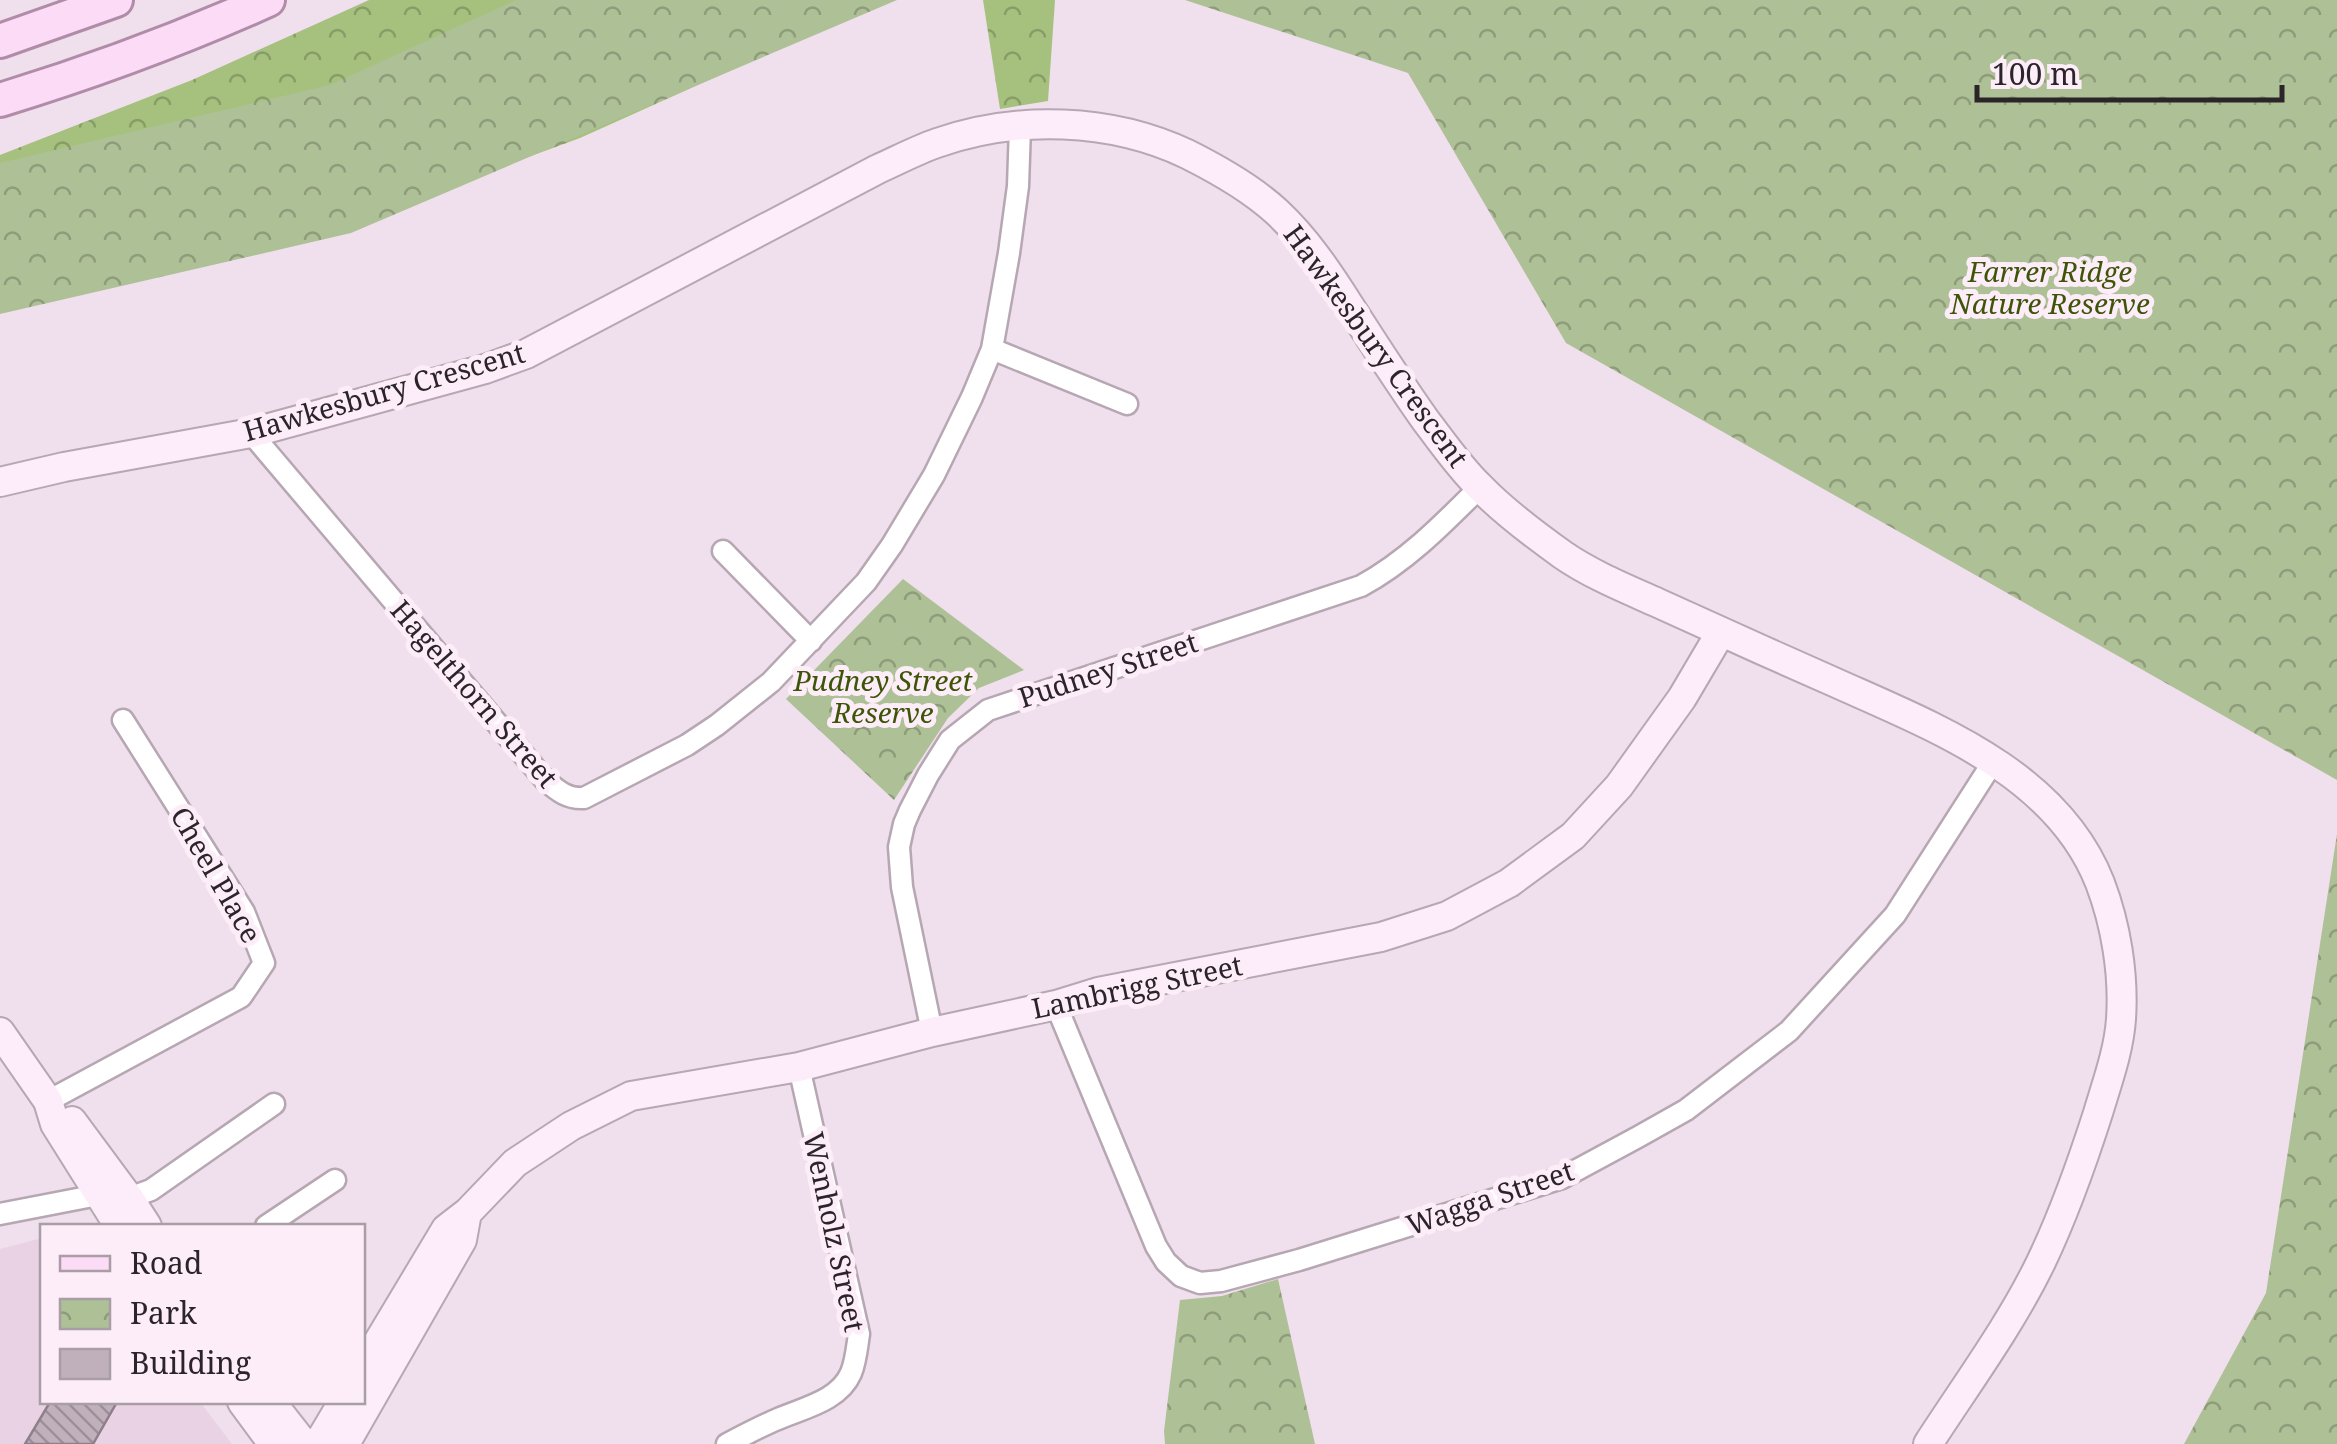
<svg xmlns="http://www.w3.org/2000/svg" width="2337" height="1444" viewBox="0 0 2337 1444" font-family="'Noto Serif',serif">
<defs>
<pattern id="forest-crowns" width="20" height="18" patternUnits="userSpaceOnUse" patternTransform="scale(2.5)"><rect width="20" height="18" fill="#a6c17d"/><path d="M2 6a3 3 0 1 1 6 0M12 15a3 3 0 1 1 6 0" fill="none" stroke="#879d67"/></pattern>
<pattern id="park-crowns" width="20" height="18" patternUnits="userSpaceOnUse" patternTransform="scale(2.5)"><rect width="20" height="18" fill="#aec096"/><path d="M2 6a3 3 0 1 1 6 0M12 15a3 3 0 1 1 6 0" fill="none" stroke="#8e9c7b"/></pattern>
<pattern id="building-back-hatch" width="6" height="6" patternUnits="userSpaceOnUse" patternTransform="scale(2.5)"><rect width="6" height="6" fill="#c0b0bc"/><path d="M-1 5l2 2M0 0l6 6M5-1l2 2" fill="none" stroke="#9c8f99"/></pattern>
</defs>
<rect width="100%" height="100%" fill="#f0dfec"/>
<path fill="#e9d2e4" d="M42,1238V1402H200L232,1444H0V1249Z"/>
<path fill="url(#forest-crowns)" d="M369,0H887L580,138L285,247L0,311V155L192,80Z
M983,0H1055L1048,101L1000,109Z"/>
<path fill="url(#park-crowns)" d="M516,0H897L351,233L0,314V163L330,85Z
M1185,0H2337V780L1566,343L1408,73Z
M903,579L1024,670L979,688L948,718L894,800L786,699Z
M2337,834V1444H2184L2266,1293Z
M1278,1279L1315,1444H1165L1164,1431L1180,1300L1222,1296Z"/>
<path fill="url(#building-back-hatch)" stroke="#8e7f8b" stroke-width="2.5" d="M50,1402H117L93,1444H25Z"/>
<g fill="none" stroke-linecap="round" stroke-linejoin="round">
<defs>
<path id="street" d="M992,349L1127,404
M251,433L545,780C558,791 567,799 584,798L687,745L717,725L771,682L866,582L892,545L934,475L972,397L992,349L1009,253L1018,186L1020,127
M723,551L811,641
M1056,1005L1156,1246L1166,1262L1181,1276L1200,1283L1221,1281L1299,1260L1562,1178L1638,1137L1686,1110L1789,1031L1895,915L1993,762
M932,1032L902,887L899,847L904,824L910,810L928,775L950,740L988,710L1361,586C1407,561 1443,524 1480,487
M48,1101L241,997L264,963L244,912L123,720
M0,1214L98,1195L129,1198L151,1190L274,1104
M266,1226L335,1180
M727,1444C744,1435 761,1426 778,1419C803,1408 839,1401 851,1373C856,1361 857,1347 859,1334L799,1067"/>
<path id="secondary" d="M0,482L64,467L251,433L485,369L526,354L878,169C898,160 917,150 937,143C1017,115 1111,118 1187,154C1219,170 1251,188 1277,212C1306,239 1328,272 1349,305C1374,344 1399,383 1426,421C1443,443 1460,468 1480,487C1504,512 1535,535 1563,555C1592,575 1627,589 1658,603C1717,630 1775,656 1834,682C1934,727 2057,773 2100,883C2116,925 2124,974 2121,1019C2119,1050 2107,1083 2098,1113C2082,1163 2064,1214 2041,1262C2010,1326 1966,1385 1928,1444
M0,1032L48,1101L55,1124L119,1226
M72,1121L129,1198L147,1226
M362,1369L446,1229L468,1212L515,1163L571,1126L631,1096L799,1067L932,1032L1056,1005L1098,992L1381,937L1447,916L1509,883L1573,836L1619,786L1682,698L1721,632
M242,1402L273,1444
M271,1402L304,1444
M318,1444L343,1402
M345,1444L462,1240L466,1218"/>
<path id="primary" d="M0,41L116,0
M0,100C92,72 181,39 268,0"/>
</defs>
<use href="#street" stroke="#b6a7b3" stroke-width="25"/>
<use href="#secondary" stroke="#b6a7b3" stroke-width="32"/>
<use href="#primary" stroke="#b18ca9" stroke-width="38"/>
<use href="#street" stroke="#fff" stroke-width="20"/>
<use href="#secondary" stroke="#fdedfa" stroke-width="28"/>
<use href="#primary" stroke="#fbdbf5" stroke-width="32"/>
</g>
<g text-anchor="middle" stroke-width="10" stroke-linejoin="round" paint-order="stroke">
<g font-size="28" font-style="italic" fill="#3e5508" stroke="#fdedf9">
<text x="2050" y="282">Farrer Ridge<tspan x="2050" dy="32">Nature Reserve</tspan></text>
<text x="883" y="691">Pudney Street<tspan x="883" dy="32">Reserve</tspan></text>
</g>
<g font-size="28" fill="#2b252a" stroke="#fdedf9">
<text transform="translate(1376 346) rotate(54)" y="10">Hawkesbury Crescent</text>
<text transform="translate(384 392) rotate(-16)" y="10">Hawkesbury Crescent</text>
<text transform="translate(1108 670) rotate(-18)" y="10">Pudney Street</text>
<text transform="translate(474 694) rotate(49)" y="10">Hagelthorn Street</text>
<text transform="translate(216 875) rotate(60)" y="10">Cheel Place</text>
<text transform="translate(1137 987) rotate(-12)" y="10">Lambrigg Street</text>
<text transform="translate(1490 1198) rotate(-19)" y="10">Wagga Street</text>
<text transform="translate(834 1232) rotate(78)" y="10">Wenholz Street</text>
</g>
</g>
<rect x="40" y="1224" width="325" height="180" fill="#fdedf9" stroke="#a99da6" stroke-width="2.5"/>
<rect x="60" y="1256" width="50" height="15" fill="#fbdbf5" stroke="#a99da6" stroke-width="2.5"/>
<text x="130" y="1274" font-size="30" fill="#2b252a">Road</text>
<rect x="60" y="1299" width="50" height="30" fill="url(#park-crowns)" stroke="#a99da6" stroke-width="2.5"/>
<text x="130" y="1324" font-size="30" fill="#2b252a">Park</text>
<rect x="60" y="1349" width="50" height="30" fill="#c0b0bc" stroke="#a99da6" stroke-width="2.5"/>
<text x="130" y="1374" font-size="30" fill="#2b252a">Building</text>
<path d="M1977 85v15h305v-15" fill="none" stroke="#2b252a" stroke-width="5"/>
<text x="1992" y="85" font-size="30" fill="#2b252a" stroke="#fdedf9" stroke-width="8" paint-order="stroke">100 m</text>
</svg>
